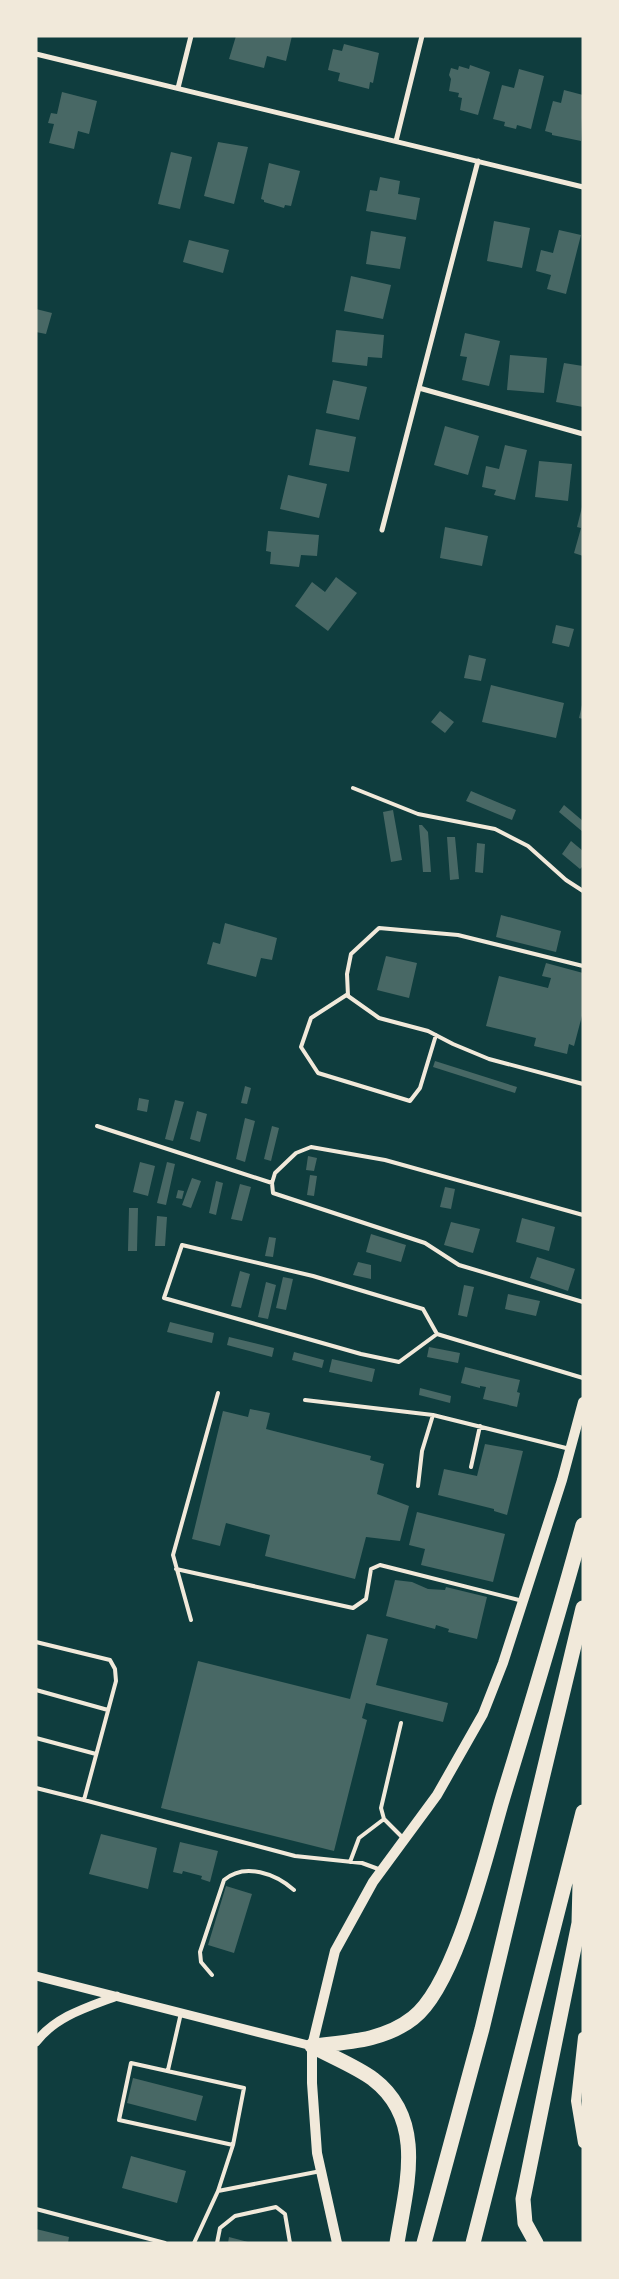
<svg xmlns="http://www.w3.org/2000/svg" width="619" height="2279" viewBox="0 0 619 2279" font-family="Roboto,sans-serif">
<rect width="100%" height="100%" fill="#0f3d3e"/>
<path fill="#486865" d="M236,36H292L286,61L267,56L264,68L229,59Z
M344,44L379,53L373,83L370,82L369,89L338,81L340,73L328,70L333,49L342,51Z
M470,65L490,72L478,115L460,110L462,98L458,97L459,93L449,91L451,79L449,75L451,68L458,70L459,66L469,69Z
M519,69L544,76L531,129L517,125L516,129L504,126L505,122L493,119L502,85L514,88Z
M564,90L583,95L581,141L552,135V133L545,131L553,101L561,103Z
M62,92L97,101L89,134L78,131L74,149L49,143L54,124L48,123L51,113L57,114Z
M218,142L248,147L234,204L204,196Z
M171,152L192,157L180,209L158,204Z
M269,163L300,171L291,206L285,205L284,208L264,202V200L261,199Z
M380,177L400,181L398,194L420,198L416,220L366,211L370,190L377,191Z
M494,221L530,228L522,268L487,261Z
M559,230L581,235L566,294L547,289L551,275L536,271L541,250L553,253Z
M371,231L406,237L400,269L366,264Z
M189,240L229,250L223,273L183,262Z
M351,276L391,285L383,319L344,311Z
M36,309L52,313L46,334L36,332Z
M336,330L384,335L382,358L368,357L367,366L332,362Z
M465,333L500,341L489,386L462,380L467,357L460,356Z
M510,355L547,358L544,393L507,390Z
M564,363L583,366V407L556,402Z
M333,380L367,387L359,420L326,413Z
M445,426L479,436L468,475L434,465Z
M316,429L356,437L349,472L309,465Z
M505,445L527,450L515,500L494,495L496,490L482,487L486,466L499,469Z
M539,461L572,464L568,501L535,497Z
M288,475L327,484L319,518L280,509Z
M582,507H583V556L574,553L581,528L577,527Z
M445,527L488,536L482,566L440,558Z
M268,531L319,535L317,556L301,555L299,567L270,564L271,552L266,551Z
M336,577L357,593L328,631L295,606L312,582L325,592Z
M556,625L574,629L569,647L552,643Z
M469,655L486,659L481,681L464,678Z
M491,685L564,703L556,738L482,722Z
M582,705L583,706V719L579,718Z
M440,711L454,722L445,733L431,722Z
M471,791L516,810L512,820L466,801Z
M564,805L583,821V832L559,812Z
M393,810L402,860L391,862L383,812Z
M419,825H422L428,832L431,872H423Z
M447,837H455L459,879L450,880Z
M571,841L583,851V866L580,869L562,854Z
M477,843L485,844L483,873L475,872Z
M501,915L561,931L556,952L496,937Z
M225,923L277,938L272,960L261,958L256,977L207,964L213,942L220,944Z
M386,956L417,963L409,998L377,990Z
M546,963L583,973V1012L574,1046L569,1044L567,1054L534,1046L536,1038L486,1026L499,976L548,988L551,978L542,976Z
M435,1061L517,1087L515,1093L433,1067Z
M245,1086L251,1088L247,1104L241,1103Z
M139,1098L149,1100L147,1112L137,1110Z
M175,1100L184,1102L173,1141L165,1139Z
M197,1111L207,1114L200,1142L190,1139Z
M245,1118L255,1121L245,1162L236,1159Z
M272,1126L279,1128L271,1161L264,1159Z
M308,1156L317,1158L314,1171L306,1170Z
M140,1162L155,1166L148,1196L133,1192Z
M167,1162L175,1164L166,1205L157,1203Z
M310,1175L317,1176L314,1196L307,1195Z
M192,1178L201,1181L191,1208L182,1205Z
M216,1181L223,1183L216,1215L209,1213Z
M240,1184L251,1187L242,1221L231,1219Z
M445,1187L455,1189L451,1209L440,1207Z
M178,1190L184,1191L182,1199L176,1198Z
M129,1208H138L137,1251H128Z
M157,1216L167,1217L165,1246H155Z
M522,1218L555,1227L549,1251L516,1242Z
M451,1222L480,1229L473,1253L444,1245Z
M371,1234L406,1245L401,1262L366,1252Z
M269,1237L276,1238L273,1257L265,1256Z
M537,1257L575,1269L568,1291L530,1278Z
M358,1262L371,1265V1279L353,1275Z
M240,1271L250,1274L241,1308L231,1306Z
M283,1277L293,1279L286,1310L276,1308Z
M266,1282L276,1285L268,1319L258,1317Z
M464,1285L474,1287L467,1317L458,1315Z
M508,1294L540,1301L536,1316L505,1309Z
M170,1322L214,1333L212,1343L167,1332Z
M229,1337L274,1348L272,1357L227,1345Z
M429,1347L460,1353L458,1363L427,1357Z
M294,1352L324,1360L322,1368L292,1360Z
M332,1359L375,1369L372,1382L329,1372Z
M465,1367L520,1380L517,1392L520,1393L517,1407L483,1399L486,1387L480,1386V1388L461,1383Z
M420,1388L451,1396L450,1403L419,1395Z
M250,1409L270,1413L266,1429L371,1456L370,1460L384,1464L377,1494L409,1506L400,1541L366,1537L355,1579L265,1556L270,1535L226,1523L220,1546L192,1539L223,1411L248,1417Z
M485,1444L523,1451L507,1515L494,1511V1509L438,1495L444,1469L477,1476Z
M417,1512L505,1534L493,1582L421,1565L425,1549L409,1545Z
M395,1580L412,1582L428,1589L445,1590L446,1587L487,1597L477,1639L448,1632L449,1629L436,1625L435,1629L386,1616Z
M367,1634L388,1639L376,1685L448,1703L443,1722L366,1703L362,1718L367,1720L334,1851L161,1808L198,1661L350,1699Z
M101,1834L157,1848L148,1889L89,1874Z
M180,1842L218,1851L210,1882L201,1879L202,1876L183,1871L182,1874L173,1872Z
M226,1886L252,1894L234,1953L208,1945Z
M133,2078L203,2096L196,2121L127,2103Z
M131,2156L186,2171L177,2203L122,2188Z
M36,2229L69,2237L68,2243H36Z
M229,2237L248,2242V2243H228Z"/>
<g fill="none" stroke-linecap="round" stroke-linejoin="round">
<path stroke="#f1e9da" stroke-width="4" d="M353,788L418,814L495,829L528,846L566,880L583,891
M583,966L458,935L379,928L351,954L347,974L348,996L379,1018L428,1031L453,1044L489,1059L583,1084
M348,994L311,1018L301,1047L318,1073L410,1101L420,1088L436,1035
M97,1126L272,1183L273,1193L425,1243L459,1265L583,1302
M272,1183L275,1173L296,1153L311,1147L385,1160L583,1215
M437,1334L399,1362L361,1354L164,1298L182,1245L313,1276L423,1309L437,1334L583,1378
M305,1400L433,1415
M471,1467L480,1426
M418,1486L422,1451L433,1415L570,1449
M176,1569L353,1608L366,1599L371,1569L380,1565L523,1601
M191,1620L173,1555L218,1393
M36,1642L110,1660L115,1669L116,1681L84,1800L36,1788
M36,1690L108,1710
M401,1723L381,1808L384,1819L404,1839
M36,1738L96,1754
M84,1800L295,1856L362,1863L381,1870
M350,1862L359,1838L384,1819
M212,1975L201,1962L200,1952L224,1880C245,1862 276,1874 294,1890
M168,2070L181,2013
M218,2191L321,2171
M36,2209L165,2243
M194,2243L218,2191L233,2145L244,2088L131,2063L119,2120L233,2145
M217,2243L220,2228L235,2216L276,2207L285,2214L290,2243"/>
<path stroke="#f1e9da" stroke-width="5" d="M36,54L583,187
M178,88L191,36
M396,141L422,36
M419,388L583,434
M382,530L478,161"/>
<path stroke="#f1e9da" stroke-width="9" d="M36,1976L312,2046
M36,2042C56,2016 88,2007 117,1996"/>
<path stroke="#f1e9da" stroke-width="10" d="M583,2037L576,2101L583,2143
M337,2243L317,2153L312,2083V2046L335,1951L373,1882L437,1795L483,1714L503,1663L562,1480L583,1402"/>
<path stroke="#f1e9da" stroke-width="15" d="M312,2046C347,2042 384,2041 413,2018C456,1985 487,1851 503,1797C531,1706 558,1616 583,1525
M312,2046C332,2057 355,2066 373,2079C427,2120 406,2187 397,2243
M424,2243L482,2029L583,1608
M473,2243L583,1812
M536,2243L525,2223L523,2199L579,1923L581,1845"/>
</g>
<rect width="619" height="2279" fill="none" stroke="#f1e9da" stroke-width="75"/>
</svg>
